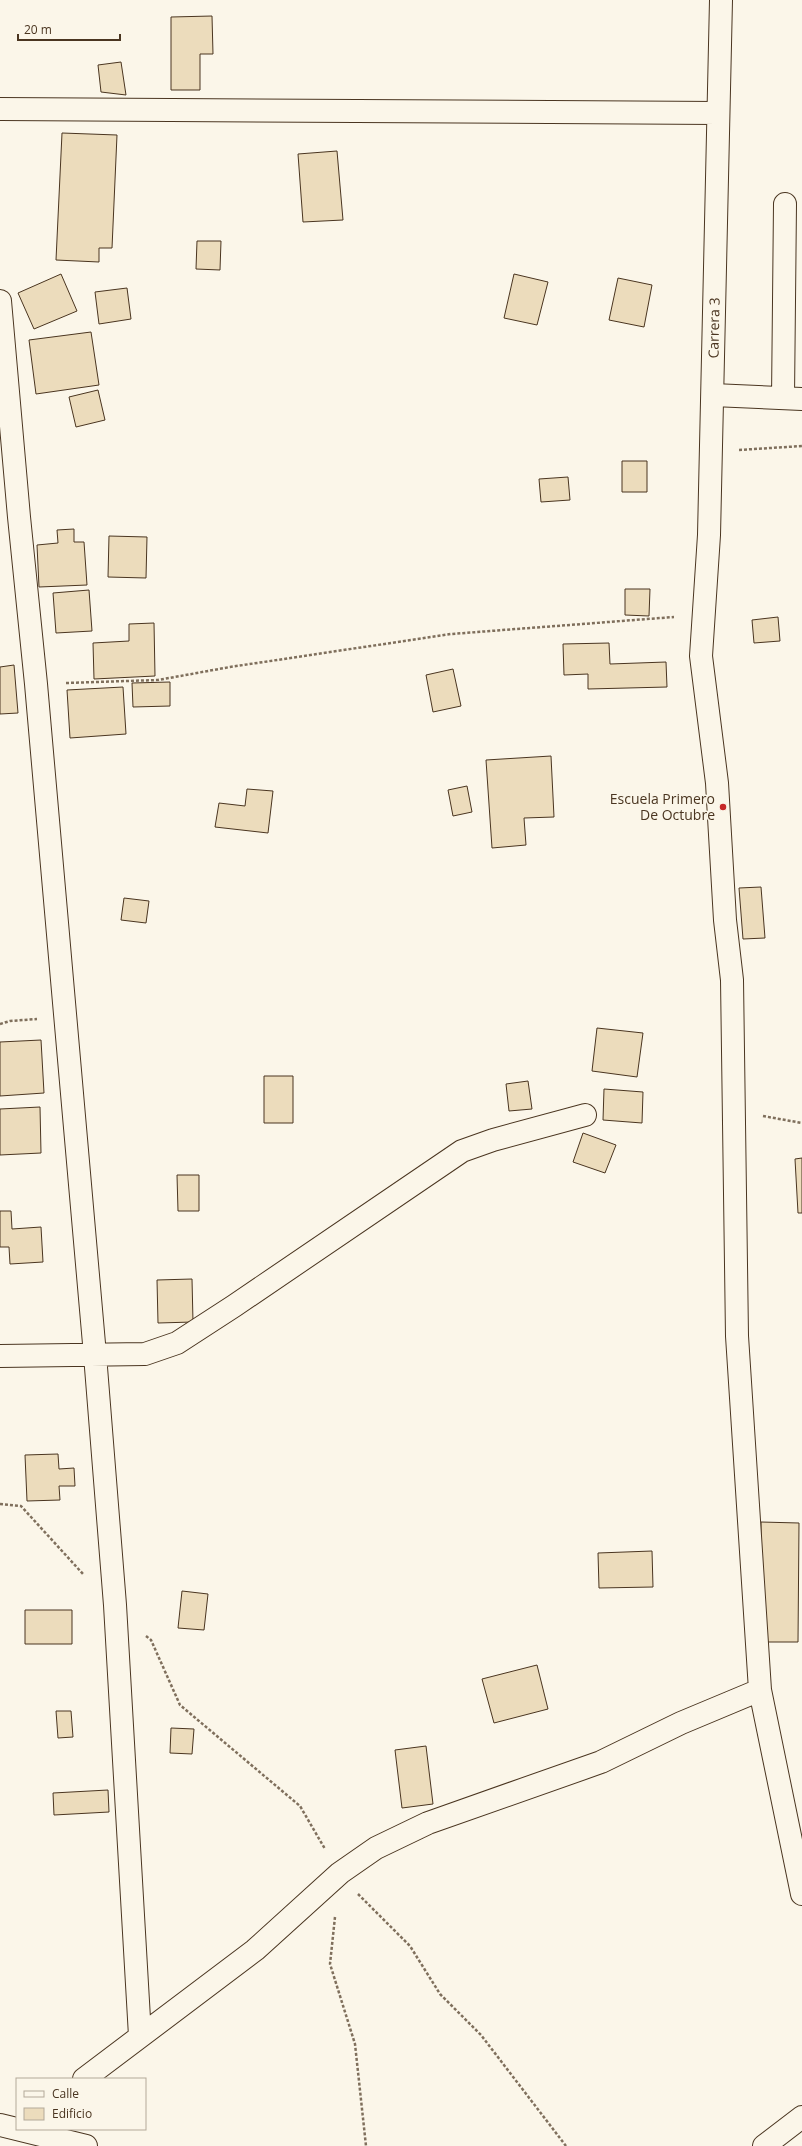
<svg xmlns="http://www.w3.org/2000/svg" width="802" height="2146" viewBox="0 0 802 2146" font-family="'Open Sans',sans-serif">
<rect width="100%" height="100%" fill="#fbf6e9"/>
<path fill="#ecdcbc" stroke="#4a3520" d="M212,16L213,54H200V90H171V17Z
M121,62L126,95L101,92L98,65Z
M62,133L117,135L112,248H99V262L56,260Z
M337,151L343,220L303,222L298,154Z
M197,241H221L220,270L196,269Z
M61,274L77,311L34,329L18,293Z
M514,274L548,282L537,325L504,318Z
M618,278L652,285L644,327L609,320Z
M127,288L131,319L99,324L95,292Z
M91,332L99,385L36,394L29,340Z
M98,390L105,420L76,427L69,397Z
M622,461H647V492H622Z
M568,477L570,500L541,502L539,479Z
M74,529V542H84L87,585L39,587L37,545L58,543L57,530Z
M109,536L147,537L146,578L108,577Z
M625,589H650L649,616L625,615Z
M89,590L92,631L56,633L53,593Z
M778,617L780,641L754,643L752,620Z
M154,623L155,676L94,679L93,643L129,641V624Z
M609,643L610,664L666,662L667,687L588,689V674L564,675L563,644Z
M14,665L18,713L0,714V667Z
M453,669L461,706L433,712L426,675Z
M170,682V706L133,707L132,683Z
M123,687L126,734L70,738L67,690Z
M551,756L554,817L524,818L526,845L492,848L486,760Z
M467,786L472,812L453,816L448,790Z
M247,789L273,791L268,833L215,827L219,803L245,806Z
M761,887L765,938L743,939L739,888Z
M124,898L149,901L146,923L121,920Z
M597,1028L643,1033L637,1077L592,1071Z
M41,1040L44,1093L0,1096V1042Z
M264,1076H293V1123H264Z
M528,1081L532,1109L509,1111L506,1084Z
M604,1089L643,1092L642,1123L603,1120Z
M40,1107L41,1153L0,1155V1109Z
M583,1133L616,1145L605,1173L573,1162Z
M802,1158V1213H798L795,1159Z
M177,1175H199V1211H178Z
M0,1211H11L12,1229L41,1227L43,1262L10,1264L9,1247H0Z
M192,1279L193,1322L158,1323L157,1280Z
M58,1454L59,1469L74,1468L75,1486H59L60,1500L27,1501L25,1455Z
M761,1522L799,1523L798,1642H760Z
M652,1551L653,1587L599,1588L598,1553Z
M182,1591L208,1594L204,1630L178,1628Z
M25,1610H72V1644H25Z
M537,1665L548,1709L494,1723L482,1679Z
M56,1711H71L73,1737L58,1738Z
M171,1728L194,1729L192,1754L170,1753Z
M426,1746L433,1804L402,1808L395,1750Z
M108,1790L109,1812L54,1815L53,1793Z"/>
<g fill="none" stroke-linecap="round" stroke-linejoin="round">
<defs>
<path id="minor" d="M721,0L709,535L701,656L717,783L725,920L732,980L737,1336L760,1690L802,1894
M0,109L718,113
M0,301L19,517L36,684L95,1355L115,1605L140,2036
M713,395L802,399
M783,398L785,204
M0,1356L145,1354L177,1343L234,1306L462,1151L493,1140L585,1115
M84,2079L255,1950L340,1873L376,1848L428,1823L601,1762L681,1723L760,1690"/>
<path id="secondary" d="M0,2125L86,2146
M764,2146L802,2117"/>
</defs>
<use href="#minor" stroke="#4a3520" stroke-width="24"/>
<use href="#secondary" stroke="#4a3520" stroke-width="24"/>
<path stroke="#7f6f5c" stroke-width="2.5" stroke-dasharray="3 2" stroke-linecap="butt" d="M739,450L802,446
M66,683L158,680L230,667L451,634L674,617
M0,1024L10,1021L37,1019
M763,1116L802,1123
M0,1504L21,1506L83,1574
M146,1636L151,1640L180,1705L300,1806L325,1849
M358,1894L410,1946L440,1994L481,2035L566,2146
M335,1917L330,1964L355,2044L366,2146"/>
<use href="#minor" stroke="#fbf6e9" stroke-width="22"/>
<use href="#secondary" stroke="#fbf6e9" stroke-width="22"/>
</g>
<circle fill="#c62828" stroke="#fbf6e9" stroke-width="1.5" cx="723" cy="807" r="4"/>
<g text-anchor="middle" stroke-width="3" stroke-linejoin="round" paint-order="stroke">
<g font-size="14" fill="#4a3520" stroke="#fbf6e9">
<text transform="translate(714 328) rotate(-89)" y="5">Carrera 3</text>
</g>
<g font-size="14" fill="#4a3520" stroke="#fbf6e9" text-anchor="end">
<text x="715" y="804">Escuela Primero<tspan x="715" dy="16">De Octubre</tspan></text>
</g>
</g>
<rect x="16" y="2078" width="130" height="52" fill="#fbf6e9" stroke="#b4a999"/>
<rect x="24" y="2091" width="20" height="6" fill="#fbf6e9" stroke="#b4a999"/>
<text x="52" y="2098" font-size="12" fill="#4a3520">Calle</text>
<rect x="24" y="2108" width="20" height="12" fill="#ecdcbc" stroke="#b4a999"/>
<text x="52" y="2118" font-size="12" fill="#4a3520">Edificio</text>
<path d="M18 34v6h102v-6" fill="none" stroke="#4a3520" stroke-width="2"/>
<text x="24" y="34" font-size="12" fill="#4a3520" stroke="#fbf6e9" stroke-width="3" paint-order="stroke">20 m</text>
</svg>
